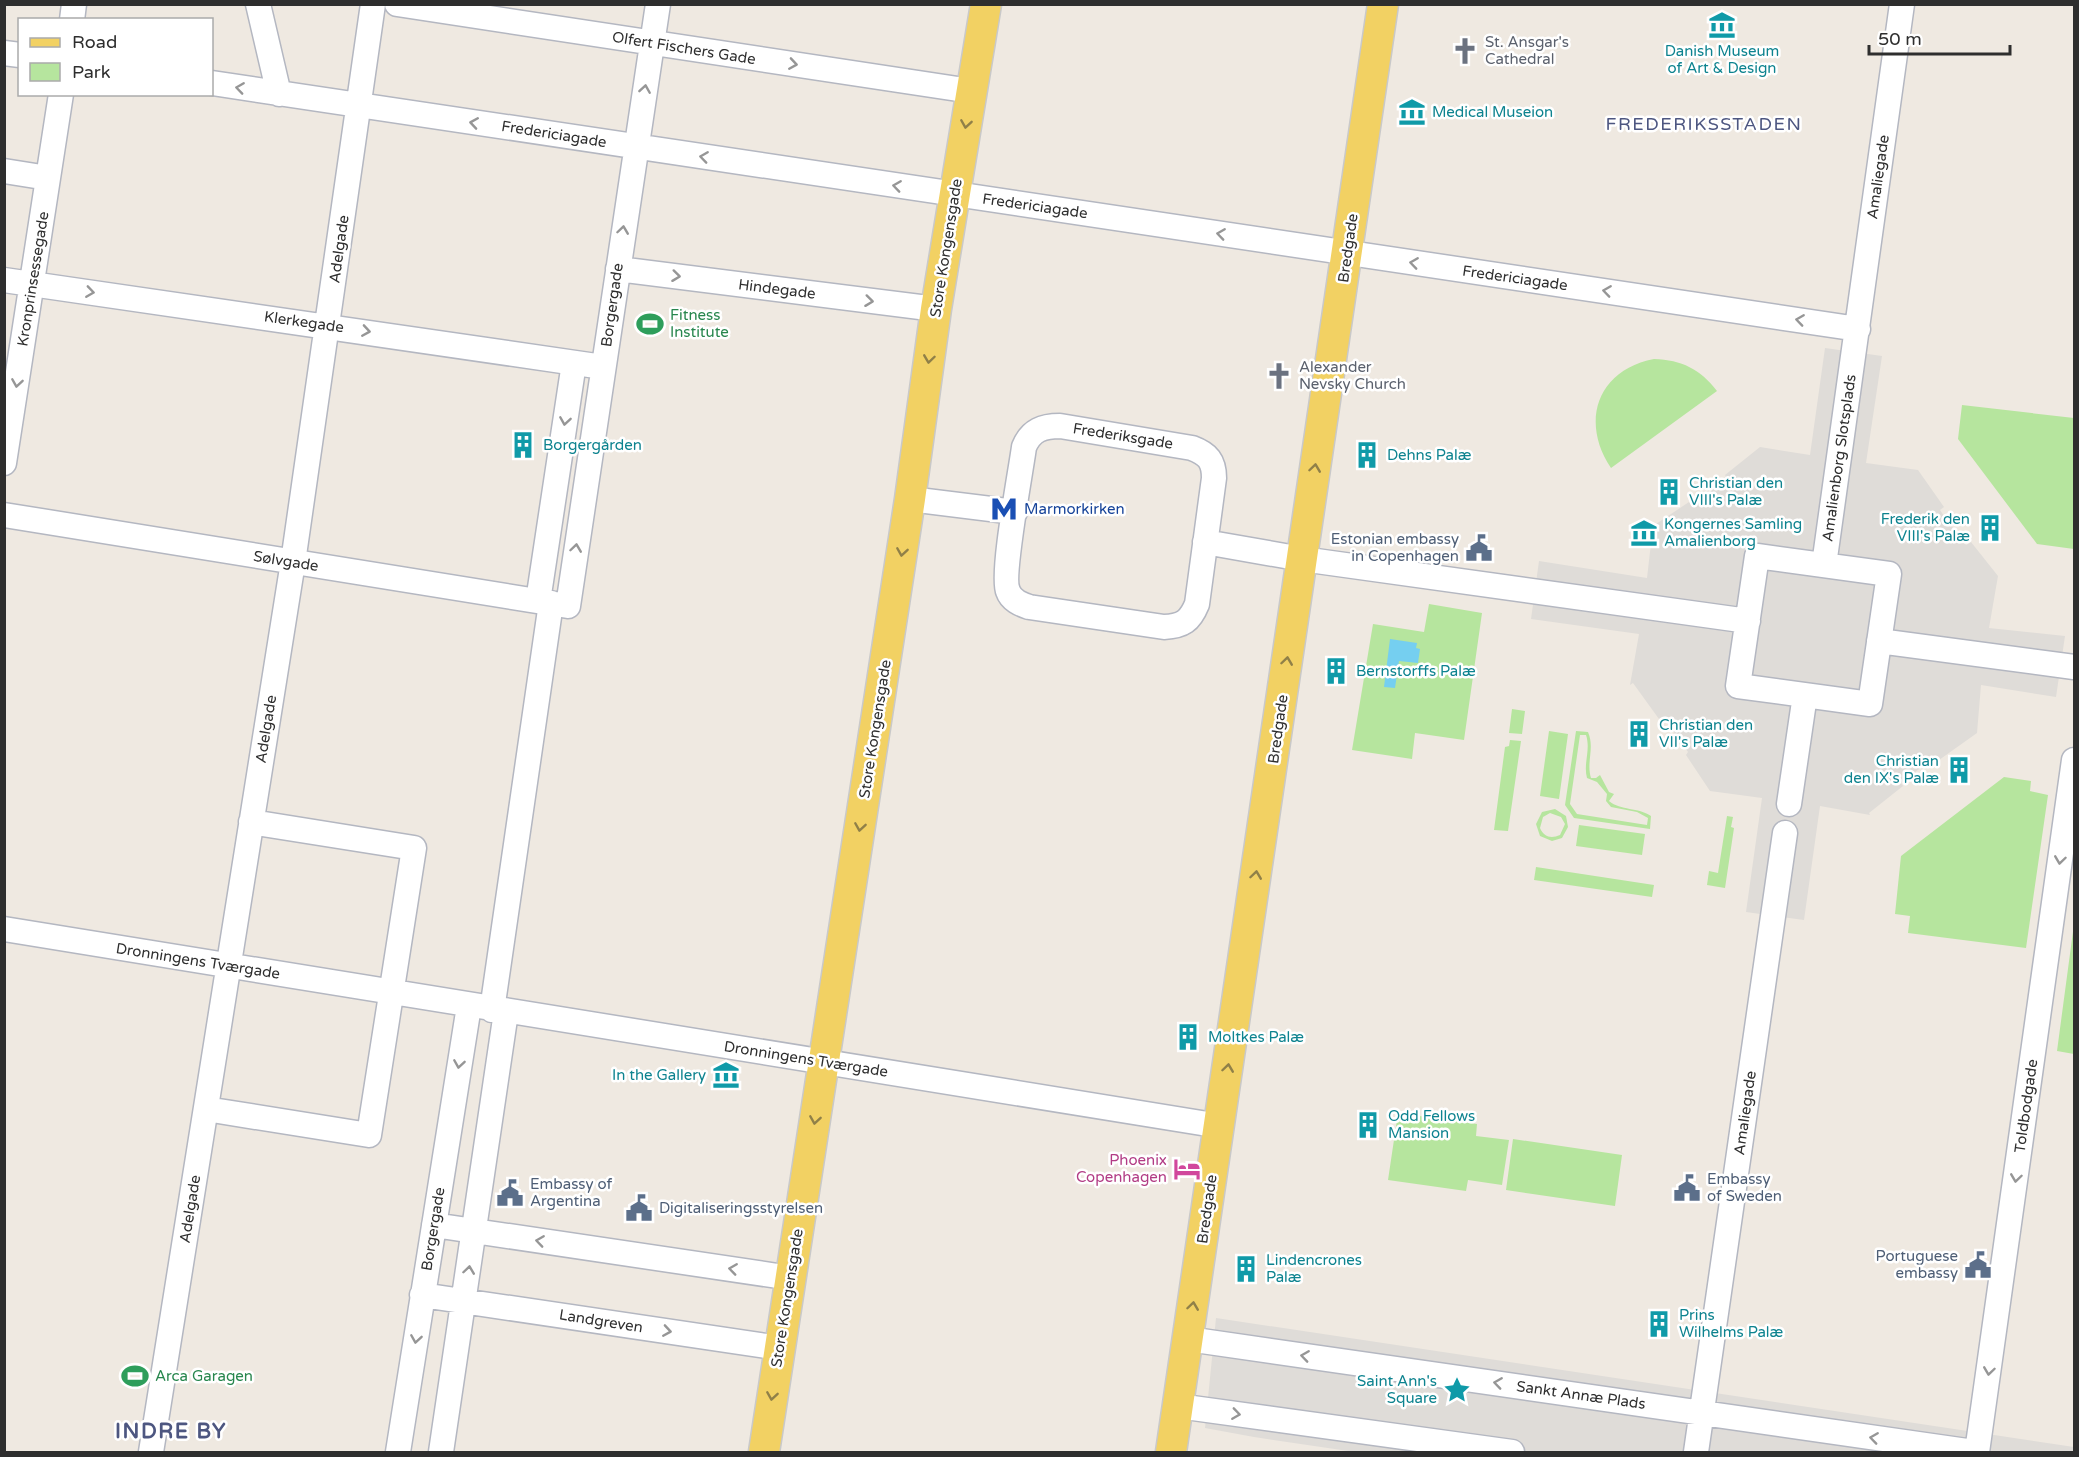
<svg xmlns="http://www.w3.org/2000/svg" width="2079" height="1457" viewBox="0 0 2079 1457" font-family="'Varela Round',sans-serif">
<rect width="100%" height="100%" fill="#efe9e1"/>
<path fill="#b6e59e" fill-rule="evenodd" d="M1654,359C1682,360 1700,369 1717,391L1611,468C1580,422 1597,370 1654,359Z
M1962,405L2074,418V549L2037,544L1958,439Z
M1429,604L1482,613L1464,740L1415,733L1412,759L1352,750L1373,624L1424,632Z
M1512,709L1525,711L1522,734L1509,733Z
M1549,731L1568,734L1559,799L1540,796Z
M1576,731L1588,732C1595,748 1586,762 1591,778H1596L1600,775L1609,792L1614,794L1609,801C1621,811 1638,807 1651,816L1650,829L1574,818L1565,805ZM1580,735H1586C1591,750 1583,763 1587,778L1597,782L1607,794L1606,801L1611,807L1637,812L1648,818L1647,825L1577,814L1570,804Z
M1510,740L1521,741L1508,831L1494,830L1505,747L1509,746Z
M2004,777L2031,781L2030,791L2048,795L2026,948L1908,933L1910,916L1895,914L1901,856Z
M1555,809L1566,816L1568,827L1562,838L1552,841L1540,836L1536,824L1542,812ZM1550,813L1561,817L1565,824L1560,835C1551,839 1544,837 1540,828L1543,817Z
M1727,816L1733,817L1731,827L1734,828L1725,888L1707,885L1709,871L1718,873Z
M1579,825L1645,834L1642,855L1576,846Z
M1536,867L1654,885L1652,897L1534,880Z
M2074,924V1054L2057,1051Z
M1398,1113L1477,1124L1476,1136L1509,1140L1502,1185L1468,1180L1466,1191L1388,1180Z
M1513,1139L1622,1155L1615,1206L1506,1190Z"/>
<path fill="#dfdcd8" d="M1825,348L1882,356L1866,463L1918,470L1944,507L1940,510L1946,519L1966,545L1971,542L1998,576L1989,628L2065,636L2056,697L1981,685L1977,733L1939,760L1936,756L1901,783L1903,786L1869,813L1870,815L1820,806L1804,920L1746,912L1762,798L1710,791L1686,755L1688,752L1663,717L1659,719L1633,683L1630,685L1639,634L1531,619L1539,561L1647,578L1653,526L1689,502L1692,505L1727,479L1725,475L1760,447L1810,455Z
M1216,1318L2074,1447V1452H1355L1254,1437L1205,1428Z"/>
<path fill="#75cff0" d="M1390,639L1417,643L1416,648L1420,649L1418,663L1399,661L1395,688L1384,687Z"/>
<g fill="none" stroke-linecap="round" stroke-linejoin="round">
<defs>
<path id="minor" d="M258,4L279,94
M397,4L971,91
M72,20L74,4
M4,53L20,55
M212,83L1858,329
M4,171L48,178
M618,269L936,309
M4,280L603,367
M1060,426L1192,448C1208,454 1214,461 1214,478L1197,604C1190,621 1183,626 1164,627L1029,607C1020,604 1011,600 1008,591C1001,576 1021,470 1024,447C1031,430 1043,426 1060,426Z
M4,463L61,94
M910,499L1015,512
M4,515L568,606L658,4
M1205,542L1302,559L1748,621
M1757,556L1889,574L1870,704L1738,686Z
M1824,565L1902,4
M538,601L574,363
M1879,641L2074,667
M1789,804L1805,695
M4,929L1220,1126
M492,1010L551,603
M206,1109L369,1135L414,848L251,822
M434,1225L791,1278
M422,1295L780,1348
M1188,1339L1974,1452
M1178,1406L1512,1452
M151,1452L293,562L373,4
M398,1452L469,1006
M441,1452L506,1012
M1696,1452L1785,833
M1977,1452L2074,760"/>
<path id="major" d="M764,1452L910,499L936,309L986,4
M1171,1452L1383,4"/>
</defs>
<use href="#minor" stroke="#b4b7c1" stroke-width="27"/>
<use href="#major" stroke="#c9c9c9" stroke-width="33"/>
<use href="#minor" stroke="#fff" stroke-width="24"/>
<use href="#major" stroke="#f2d163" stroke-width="30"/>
</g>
<defs><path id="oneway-chevron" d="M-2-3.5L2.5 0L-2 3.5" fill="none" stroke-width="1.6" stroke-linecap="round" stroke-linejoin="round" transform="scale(1.5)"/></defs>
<g stroke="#969696">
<use href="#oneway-chevron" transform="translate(793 64) rotate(9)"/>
<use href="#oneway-chevron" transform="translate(240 88) rotate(-172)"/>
<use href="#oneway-chevron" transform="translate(645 89) rotate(-81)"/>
<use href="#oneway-chevron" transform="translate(474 123) rotate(-171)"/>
<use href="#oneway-chevron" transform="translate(704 157) rotate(-172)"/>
<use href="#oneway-chevron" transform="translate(897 186) rotate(-172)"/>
<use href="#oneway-chevron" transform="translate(623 230) rotate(-82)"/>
<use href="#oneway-chevron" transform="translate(1221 234) rotate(-172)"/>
<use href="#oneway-chevron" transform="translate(1414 263) rotate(-172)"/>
<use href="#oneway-chevron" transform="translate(676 276) rotate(7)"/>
<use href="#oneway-chevron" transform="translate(1607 291) rotate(-172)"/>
<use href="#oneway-chevron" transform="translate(90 292) rotate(8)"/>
<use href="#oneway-chevron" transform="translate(869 301) rotate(7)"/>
<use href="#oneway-chevron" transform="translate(1800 320) rotate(-172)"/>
<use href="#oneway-chevron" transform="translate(366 331) rotate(9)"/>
<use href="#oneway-chevron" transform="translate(17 383) rotate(99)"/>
<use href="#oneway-chevron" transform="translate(565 421) rotate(99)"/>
<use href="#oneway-chevron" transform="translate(576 548) rotate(-82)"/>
<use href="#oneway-chevron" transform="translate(2060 860) rotate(98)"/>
<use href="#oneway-chevron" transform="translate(459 1064) rotate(99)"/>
<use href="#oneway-chevron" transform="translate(2016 1178) rotate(98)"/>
<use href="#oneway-chevron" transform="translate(540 1241) rotate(-172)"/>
<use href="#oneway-chevron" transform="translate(733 1269) rotate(-172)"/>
<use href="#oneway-chevron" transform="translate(469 1270) rotate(-82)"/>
<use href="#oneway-chevron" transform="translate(667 1331) rotate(9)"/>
<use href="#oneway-chevron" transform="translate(416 1339) rotate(99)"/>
<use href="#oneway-chevron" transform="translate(1305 1356) rotate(-172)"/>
<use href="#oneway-chevron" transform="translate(1989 1371) rotate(98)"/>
<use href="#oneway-chevron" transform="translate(1498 1383) rotate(-172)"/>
<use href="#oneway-chevron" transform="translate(1236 1414) rotate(8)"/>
<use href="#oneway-chevron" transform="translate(1874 1438) rotate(-172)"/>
</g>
<g stroke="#908048">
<use href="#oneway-chevron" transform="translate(966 124) rotate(99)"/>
<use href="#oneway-chevron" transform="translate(929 359) rotate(98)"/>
<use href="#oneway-chevron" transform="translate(1315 468) rotate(-82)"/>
<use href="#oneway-chevron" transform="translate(902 552) rotate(99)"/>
<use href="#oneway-chevron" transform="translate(1287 661) rotate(-82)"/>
<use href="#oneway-chevron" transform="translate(860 827) rotate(99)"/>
<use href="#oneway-chevron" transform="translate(1256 875) rotate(-82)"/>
<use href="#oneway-chevron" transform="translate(1228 1068) rotate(-82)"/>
<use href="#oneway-chevron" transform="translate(815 1120) rotate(99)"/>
<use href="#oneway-chevron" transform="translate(1193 1306) rotate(-82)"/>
<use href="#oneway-chevron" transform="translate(772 1396) rotate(99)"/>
</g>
<defs>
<symbol id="museum-bare" viewBox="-9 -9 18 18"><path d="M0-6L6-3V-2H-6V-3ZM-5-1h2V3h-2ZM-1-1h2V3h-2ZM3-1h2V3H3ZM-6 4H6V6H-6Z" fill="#0f9aa8" stroke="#fff" stroke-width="2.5" paint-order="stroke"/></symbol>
<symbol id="church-bare" viewBox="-9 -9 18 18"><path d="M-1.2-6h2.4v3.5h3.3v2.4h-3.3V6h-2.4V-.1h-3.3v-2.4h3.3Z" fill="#6b7280" stroke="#fff" stroke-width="2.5" paint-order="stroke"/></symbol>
<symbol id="stadium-bare" viewBox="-9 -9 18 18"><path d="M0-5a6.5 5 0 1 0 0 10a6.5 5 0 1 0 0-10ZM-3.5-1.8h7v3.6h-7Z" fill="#2e9e5b" stroke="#fff" stroke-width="2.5" paint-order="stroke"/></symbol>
<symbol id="building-bare" viewBox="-9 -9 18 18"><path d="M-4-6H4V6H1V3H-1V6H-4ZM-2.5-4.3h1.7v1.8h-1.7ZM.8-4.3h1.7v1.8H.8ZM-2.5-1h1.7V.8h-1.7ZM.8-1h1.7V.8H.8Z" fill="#0f9aa8" stroke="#fff" stroke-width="2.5" paint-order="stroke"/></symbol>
<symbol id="metro-bare" viewBox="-9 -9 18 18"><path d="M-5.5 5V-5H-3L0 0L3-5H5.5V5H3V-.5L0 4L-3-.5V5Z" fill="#1a4fb4" stroke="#fff" stroke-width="2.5" paint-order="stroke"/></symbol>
<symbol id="civic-bare" viewBox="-9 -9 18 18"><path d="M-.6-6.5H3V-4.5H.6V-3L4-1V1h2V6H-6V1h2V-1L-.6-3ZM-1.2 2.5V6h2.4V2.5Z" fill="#5c6f8a" stroke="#fff" stroke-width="2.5" paint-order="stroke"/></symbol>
<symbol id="hotel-bare" viewBox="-9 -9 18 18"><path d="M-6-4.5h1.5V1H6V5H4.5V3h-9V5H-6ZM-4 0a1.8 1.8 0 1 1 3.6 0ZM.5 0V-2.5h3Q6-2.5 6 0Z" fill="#d1479c" stroke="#fff" stroke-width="2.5" paint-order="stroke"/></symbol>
<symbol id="sight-bare" viewBox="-9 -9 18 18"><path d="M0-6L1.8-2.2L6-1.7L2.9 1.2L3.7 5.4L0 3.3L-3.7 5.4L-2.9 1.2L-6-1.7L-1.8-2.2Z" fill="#0f9aa8" stroke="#fff" stroke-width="2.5" paint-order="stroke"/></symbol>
</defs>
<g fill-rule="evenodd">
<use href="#museum-bare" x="1703" y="6" width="38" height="38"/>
<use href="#church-bare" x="1446" y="32" width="38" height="38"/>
<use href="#museum-bare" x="1393" y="93" width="38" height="38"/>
<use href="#stadium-bare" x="631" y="305" width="38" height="38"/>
<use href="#church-bare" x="1260" y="357" width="38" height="38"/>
<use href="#building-bare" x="504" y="426" width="38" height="38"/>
<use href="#building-bare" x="1348" y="436" width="38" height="38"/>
<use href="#building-bare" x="1650" y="473" width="38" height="38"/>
<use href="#metro-bare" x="985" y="490" width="38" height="38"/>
<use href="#building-bare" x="1971" y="509" width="38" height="38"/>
<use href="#museum-bare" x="1625" y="514" width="38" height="38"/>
<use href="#civic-bare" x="1460" y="529" width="38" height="38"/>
<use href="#building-bare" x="1317" y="652" width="38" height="38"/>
<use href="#building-bare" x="1620" y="715" width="38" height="38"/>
<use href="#building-bare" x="1940" y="751" width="38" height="38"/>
<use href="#building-bare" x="1169" y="1018" width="38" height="38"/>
<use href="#museum-bare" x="707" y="1056" width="38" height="38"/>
<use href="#building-bare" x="1349" y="1106" width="38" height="38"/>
<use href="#hotel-bare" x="1168" y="1150" width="38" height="38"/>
<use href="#civic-bare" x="1668" y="1169" width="38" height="38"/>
<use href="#civic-bare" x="491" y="1174" width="38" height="38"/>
<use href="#civic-bare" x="620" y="1189" width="38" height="38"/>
<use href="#civic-bare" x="1959" y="1246" width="38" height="38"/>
<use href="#building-bare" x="1227" y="1250" width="38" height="38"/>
<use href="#building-bare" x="1640" y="1305" width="38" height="38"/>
<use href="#stadium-bare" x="116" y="1357" width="38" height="38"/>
<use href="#sight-bare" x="1438" y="1371" width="38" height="38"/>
</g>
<g text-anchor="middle" stroke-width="5" stroke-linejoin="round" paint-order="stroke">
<g font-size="15" fill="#5b616d" stroke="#fff" text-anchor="start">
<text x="1485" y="47">St. Ansgar's<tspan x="1485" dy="17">Cathedral</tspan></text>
<text x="1299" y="372">Alexander<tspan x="1299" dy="17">Nevsky Church</tspan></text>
</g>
<g font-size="15" fill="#2e2e2e" stroke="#fff">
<text transform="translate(684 48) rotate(9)" y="5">Olfert Fischers Gade</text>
<text transform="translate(554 134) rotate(9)" y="5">Fredericiagade</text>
<text transform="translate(1878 177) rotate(-82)" y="5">Amaliegade</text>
<text transform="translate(1035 206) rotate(8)" y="5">Fredericiagade</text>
<text transform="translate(946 248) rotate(-81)" y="5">Store Kongensgade</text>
<text transform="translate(1348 248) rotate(-82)" y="5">Bredgade</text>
<text transform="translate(339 249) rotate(-82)" y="5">Adelgade</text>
<text transform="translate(1515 278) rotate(8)" y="5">Fredericiagade</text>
<text transform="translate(33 279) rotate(-81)" y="5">Kronprinsessegade</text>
<text transform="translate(777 289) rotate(7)" y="5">Hindegade</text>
<text transform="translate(612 305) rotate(-82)" y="5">Borgergade</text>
<text transform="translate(304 322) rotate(8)" y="5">Klerkegade</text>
<text transform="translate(1123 436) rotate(9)" y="5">Frederiksgade</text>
<text transform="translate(1839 458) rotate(-82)" y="5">Amalienborg Slotsplads</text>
<text transform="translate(286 561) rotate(9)" y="5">Sølvgade</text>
<text transform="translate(266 729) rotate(-81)" y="5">Adelgade</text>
<text transform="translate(875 729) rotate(-81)" y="5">Store Kongensgade</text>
<text transform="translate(1278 729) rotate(-82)" y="5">Bredgade</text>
<text transform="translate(198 961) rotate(9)" y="5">Dronningens Tværgade</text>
<text transform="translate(806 1059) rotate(9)" y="5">Dronningens Tværgade</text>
<text transform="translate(2026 1106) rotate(-82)" y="5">Toldbodgade</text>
<text transform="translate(1745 1113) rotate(-82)" y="5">Amaliegade</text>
<text transform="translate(190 1209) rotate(-81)" y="5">Adelgade</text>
<text transform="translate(1207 1209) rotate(-82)" y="5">Bredgade</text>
<text transform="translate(433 1229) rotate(-81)" y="5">Borgergade</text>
<text transform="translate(787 1298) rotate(-81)" y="5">Store Kongensgade</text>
<text transform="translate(601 1321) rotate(9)" y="5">Landgreven</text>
<text transform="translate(1581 1395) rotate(8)" y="5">Sankt Annæ Plads</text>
</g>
<g font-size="15" fill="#0d838f" stroke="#fff" text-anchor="start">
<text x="1722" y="56" text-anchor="middle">Danish Museum<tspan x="1722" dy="17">of Art &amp; Design</tspan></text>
<text x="1432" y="117">Medical Museion</text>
<text x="543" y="450">Borgergården</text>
<text x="1387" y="460">Dehns Palæ</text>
<text x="1689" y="488">Christian den<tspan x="1689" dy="17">VIII's Palæ</tspan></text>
<text x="1970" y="524" text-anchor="end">Frederik den<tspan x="1970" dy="17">VIII's Palæ</tspan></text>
<text x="1664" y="529">Kongernes Samling<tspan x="1664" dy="17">Amalienborg</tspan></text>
<text x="1356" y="676">Bernstorffs Palæ</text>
<text x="1659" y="730">Christian den<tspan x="1659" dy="17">VII's Palæ</tspan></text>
<text x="1939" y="766" text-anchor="end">Christian<tspan x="1939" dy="17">den IX's Palæ</tspan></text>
<text x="1208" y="1042">Moltkes Palæ</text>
<text x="706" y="1080" text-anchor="end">In the Gallery</text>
<text x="1388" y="1121">Odd Fellows<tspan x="1388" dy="17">Mansion</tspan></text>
<text x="1266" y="1265">Lindencrones<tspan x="1266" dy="17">Palæ</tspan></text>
<text x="1679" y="1320">Prins<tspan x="1679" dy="17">Wilhelms Palæ</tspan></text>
<text x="1437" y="1386" text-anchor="end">Saint Ann's<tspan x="1437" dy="17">Square</tspan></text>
</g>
<g font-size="15" fill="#27864d" stroke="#fff" text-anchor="start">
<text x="670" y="320">Fitness<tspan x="670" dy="17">Institute</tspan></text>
<text x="155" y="1381">Arca Garagen</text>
</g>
<g font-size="15" fill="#164399" stroke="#fff" text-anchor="start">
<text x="1024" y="514">Marmorkirken</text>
</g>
<g font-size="15" fill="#4e5e75" stroke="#fff" text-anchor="start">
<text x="1459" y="544" text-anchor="end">Estonian embassy<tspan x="1459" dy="17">in Copenhagen</tspan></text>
<text x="1707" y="1184">Embassy<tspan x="1707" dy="17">of Sweden</tspan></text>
<text x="530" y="1189">Embassy of<tspan x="530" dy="17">Argentina</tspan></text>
<text x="659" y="1213">Digitaliseringsstyrelsen</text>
<text x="1958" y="1261" text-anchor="end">Portuguese<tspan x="1958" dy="17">embassy</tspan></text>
</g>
<g font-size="15" fill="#b23c85" stroke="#fff" text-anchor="end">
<text x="1167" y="1165">Phoenix<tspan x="1167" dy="17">Copenhagen</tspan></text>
</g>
<g font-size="18" letter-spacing="1.5" fill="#4d5680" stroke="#fff">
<text x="1704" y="130">FREDERIKSSTADEN</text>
</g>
<g font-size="21" font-weight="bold" letter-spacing="1.5" fill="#4d5680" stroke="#fff">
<text x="171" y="1438">INDRE BY</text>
</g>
</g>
<rect width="2079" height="1457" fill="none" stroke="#2e2e2e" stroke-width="12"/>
<rect x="18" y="18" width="195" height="78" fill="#ffffff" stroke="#ababab" stroke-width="1.5"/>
<rect x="30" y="38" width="30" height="9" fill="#f2d163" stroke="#ababab" stroke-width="1.5"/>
<text x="72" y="48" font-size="18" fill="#2e2e2e">Road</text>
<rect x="30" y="63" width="30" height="18" fill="#b6e59e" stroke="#ababab" stroke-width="1.5"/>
<text x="72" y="78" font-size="18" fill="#2e2e2e">Park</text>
<path d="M1869 45v9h141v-9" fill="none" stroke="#2e2e2e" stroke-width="3"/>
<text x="1878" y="45" font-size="18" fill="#2e2e2e" stroke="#ffffff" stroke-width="4.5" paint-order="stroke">50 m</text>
</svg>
